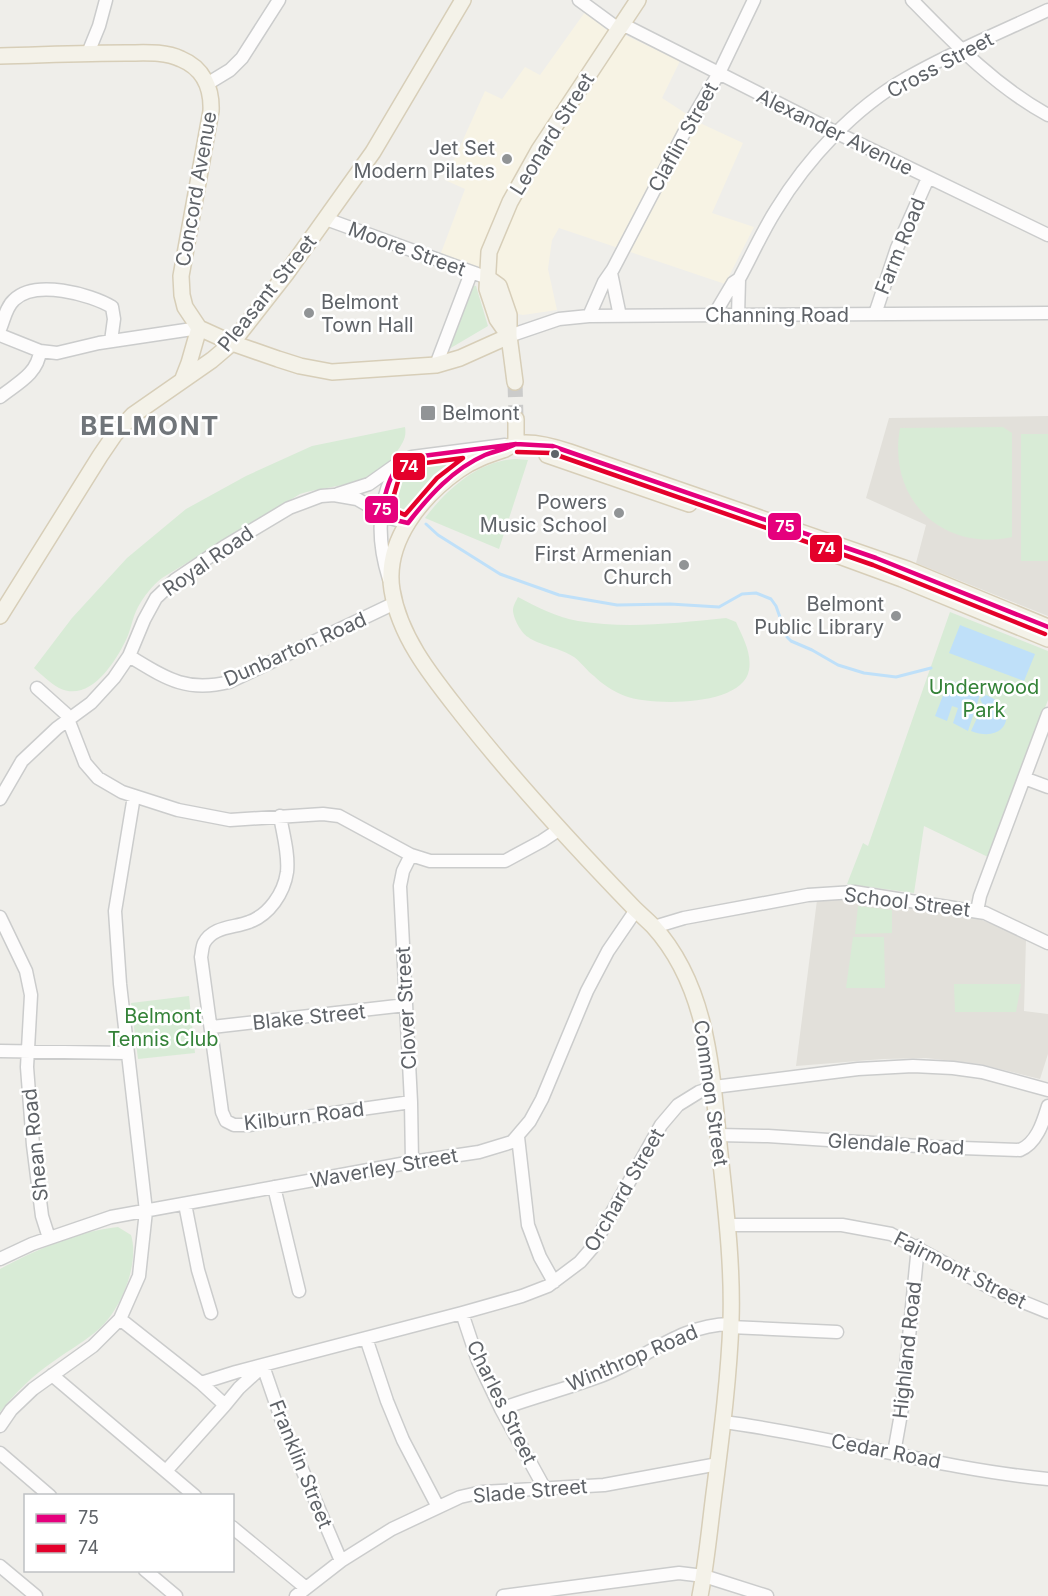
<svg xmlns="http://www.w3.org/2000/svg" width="1048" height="1596" viewBox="0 0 1048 1596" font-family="Inter,sans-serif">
<rect width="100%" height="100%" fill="#efeeea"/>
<path fill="#f7f3e4" d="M585,12L606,26L680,61L662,98L702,124L743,143L712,213L754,227L725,284L559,228L552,240L548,269L557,310L523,315L518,314L512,308L505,279L441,253L465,189L445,180L485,91L502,99L525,67L540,75Z"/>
<path fill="#e2e0da" d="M1048,416V616L916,563L926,525L866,498L889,418Z
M850,899L970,916L1004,928L1026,939L1024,1011L1048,1014V1054L1040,1079L980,1064L926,1058L883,1059L796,1066L817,900Z"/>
<path fill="#d8ebd6" d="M472,285L476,286L488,326L449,349L448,345Z
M405,427C407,438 402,444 396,453C370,488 337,483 300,494L162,578C152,586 144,596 138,607C132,618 131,631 125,642C114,664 89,703 59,688C50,683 42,675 34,668L72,618L127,558L186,509L246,476L312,446Z
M1003,427L1012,433V537C942,552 887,499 900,428Z
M1021,434H1048V561H1021Z
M451,457L454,460L453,464L421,491L407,511L400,515L392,513C384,499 396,474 406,464Z
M516,459L528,460L499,549L425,518C447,489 479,460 516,459Z
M518,597C537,607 556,617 578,621C627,629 677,623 726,618L736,622C743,638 752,653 749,670C743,707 651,706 625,696C614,692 602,684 594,676C587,671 581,662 574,657C561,648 538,645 528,637C521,633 513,618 513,610C513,606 516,601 518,597Z
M950,612L1048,651V700L988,857L924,826L914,893L847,884L863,843L868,846Z
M858,906L892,910V933L855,934Z
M853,937H884L885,988H846Z
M954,984H1021L1016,1012H955Z
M189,996L195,1053L138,1059L131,1003Z
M118,1227L131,1235C140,1263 121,1309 100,1328C86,1341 69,1350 54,1361C33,1375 15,1393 0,1412V1269C35,1250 78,1231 118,1227Z"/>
<path fill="#bfe0f9" d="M960,625L1035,654L1024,681L949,653Z
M949,680L981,692L968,731L953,723L958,708L952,706L947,721L935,716Z
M986,695C1021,709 1007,745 971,731L983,705L980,699Z"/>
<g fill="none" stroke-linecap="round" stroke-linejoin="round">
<path stroke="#bfe0f9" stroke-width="3" d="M426,524L438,535L500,574L559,595L617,605L670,604L719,607L742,594L756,593L771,599L776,606L787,637L791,641L812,650L838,665L864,673L896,677L931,668"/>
<path stroke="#cbcbca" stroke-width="15" stroke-dasharray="15 8" stroke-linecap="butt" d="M515,382L516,419"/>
<defs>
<path id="minor" d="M579,0L620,30
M912,0C954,43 995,86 1048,115
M624,25L837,133L1048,235
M88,53L99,26L106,0
M207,84L230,70L242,58L279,0
M326,219L488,278
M611,273L620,316
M875,314L897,248L928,178
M714,315L733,283L739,279C751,257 762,232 776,210C807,159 854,108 907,78C952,52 1001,32 1048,10
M589,316L604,282L613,269L685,131L719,73L754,0
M738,316L739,279
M0,329C4,320 6,307 14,300C35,279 90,294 112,307L114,319L111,341
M0,335L40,351L57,353L99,343L199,328
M509,336L559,319L589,316L1048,313
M436,365L471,273
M0,397C16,384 38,374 40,351
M338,494L369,484L400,462L412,457L505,445
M389,579C377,541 376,502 398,466
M129,656C164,677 185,693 229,682L395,603
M37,688L66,714L85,763L98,778L122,792L178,810L230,820L323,814L339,816L411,855L430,861H505L542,841L560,829
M1024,778L1048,787
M0,799L22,761L57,728L91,703L114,678L129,656L144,620L156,598L175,580L224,547L289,508L321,496L334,495L357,499L390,518L408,523
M280,816C283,834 289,854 287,872C284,893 269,915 249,922C234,928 213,926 204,943C202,947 202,953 201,957L222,1112L226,1121L234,1125H249L411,1102
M411,855L403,871L400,886L411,1102L412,1162
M977,911L980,896L1048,714
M0,917L26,971L31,995L27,1067L33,1145L42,1216L49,1238
M654,927L684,918L808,895L854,892L985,913L1048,943
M212,1027L406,1005
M0,1051L127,1053
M718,1135L768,1136L934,1147L1020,1150C1037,1143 1043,1122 1048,1106
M518,1137L528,1225L540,1257L554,1282
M274,1187L299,1291
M185,1204L198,1270L211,1313
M727,1225H842L891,1234L996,1291L1048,1312
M0,1259L32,1244L111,1217L412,1162L479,1152L512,1142L530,1121L542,1099L587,991L608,951L636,910
M462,1313L478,1361L501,1409L545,1489
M120,1319L201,1383L236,1372L462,1313L522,1296L548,1286L580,1262L592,1248L661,1125L678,1105L699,1092L714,1087L858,1069L913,1066L953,1068L982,1072L1048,1090
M730,1327L837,1332
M366,1338L387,1401L403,1440L438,1507
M52,1375L195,1496
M225,1405L239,1388L263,1366L284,1427L341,1561
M501,1409C533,1397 566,1389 598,1377C645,1360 678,1325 730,1324
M724,1422C832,1436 939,1469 1048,1479
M0,1426L11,1410L33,1389L93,1346L120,1319L139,1276L146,1211L120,984L115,911L134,796
M0,1453L50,1496
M894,1453L902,1408L918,1246
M166,1471L225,1405L201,1383
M232,1527L306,1588
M0,1566L36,1596
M145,1570L176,1596
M296,1596L341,1561L392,1529L460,1497L482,1492L604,1485L718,1464
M503,1596L679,1573L704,1576L767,1596"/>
<path id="major" d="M0,56C42,55 84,53 126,53C144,53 164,51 181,59C203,68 212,88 211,111L181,276L182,295L185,307L199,328L232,343L278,359L300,366L332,372L436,365L460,358L509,336
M488,278L499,286L509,315V336L515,382
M509,336L497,319L487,289L489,252L510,202L539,150L638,0
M182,381L189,363L199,328
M516,419V444
M547,455L689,504
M820,549L902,579L1048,639
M0,616L100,456L115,434L133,415L212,360L232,343L286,274L373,152L463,0
M700,1596C707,1560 710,1523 715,1486C722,1431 729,1376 731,1321C733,1258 724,1196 718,1134C711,1061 705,983 653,926C647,920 640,914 633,907C574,846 516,783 463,716C434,679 400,639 392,590C384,541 422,496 459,470C473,460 488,455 503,450C508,448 511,445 516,444C532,440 555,447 570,452L907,569L1048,627"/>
</defs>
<use href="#minor" stroke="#cbcccc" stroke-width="15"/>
<use href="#major" stroke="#d7ceb8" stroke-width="18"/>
<use href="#minor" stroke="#fdfcfc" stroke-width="12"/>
<use href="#major" stroke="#f4f2e9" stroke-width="15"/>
<defs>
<path id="bus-1" d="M516,444L552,446L876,558L1048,627
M516,444C506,449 495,451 485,455C453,469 429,496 408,523L395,520L381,512C386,492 389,471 407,458Z"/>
<path id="bus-2" d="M517,452L551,453L873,565L1045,634
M463,458L437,478L405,515L390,508L399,478L410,465Z"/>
</defs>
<use href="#bus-1" stroke="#fff" stroke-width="9"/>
<use href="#bus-2" stroke="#fff" stroke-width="9"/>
<use href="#bus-1" stroke="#e5007d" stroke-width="4.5"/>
<use href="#bus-2" stroke="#e4002b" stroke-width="4.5"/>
</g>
<g fill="#919496" stroke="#fff" stroke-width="2">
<circle cx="507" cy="159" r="6"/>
<circle cx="309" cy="313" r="6"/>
<rect x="420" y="405" width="16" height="16" rx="3"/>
<circle cx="619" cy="513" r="6"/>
<circle cx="684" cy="565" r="6"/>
<circle cx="896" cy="616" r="6"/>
</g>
<circle fill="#5f6368" stroke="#fff" stroke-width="2" cx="555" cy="454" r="5"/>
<g text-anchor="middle" stroke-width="5" stroke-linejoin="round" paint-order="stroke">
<g font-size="20" fill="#5f6368" stroke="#fff">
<text transform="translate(940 65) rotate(-28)" y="7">Cross Street</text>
<text transform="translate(835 132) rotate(26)" y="7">Alexander Avenue</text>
<text transform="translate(552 134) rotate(-58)" y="7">Leonard Street</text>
<text transform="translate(683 137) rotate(-61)" y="7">Claflin Street</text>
<text transform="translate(196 189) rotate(-80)" y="7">Concord Avenue</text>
<text transform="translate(900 246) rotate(-68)" y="7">Farm Road</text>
<text transform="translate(407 249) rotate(20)" y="7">Moore Street</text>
<text transform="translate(267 293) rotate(-51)" y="7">Pleasant Street</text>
<text x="777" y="322">Channing Road</text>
<text transform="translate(208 561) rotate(-35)" y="7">Royal Road</text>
<text transform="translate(295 649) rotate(-24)" y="7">Dunbarton Road</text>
<text transform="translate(907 902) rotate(7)" y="7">School Street</text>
<text transform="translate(406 1008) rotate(-93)" y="7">Clover Street</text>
<text transform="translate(309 1017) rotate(-6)" y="7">Blake Street</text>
<text transform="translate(711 1093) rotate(82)" y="7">Common Street</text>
<text transform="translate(304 1116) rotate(-7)" y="7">Kilburn Road</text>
<text transform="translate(896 1144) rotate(3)" y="7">Glendale Road</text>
<text transform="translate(35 1145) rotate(-96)" y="7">Shean Road</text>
<text transform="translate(384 1168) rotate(-10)" y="7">Waverley Street</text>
<text transform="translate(624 1190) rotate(-60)" y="7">Orchard Street</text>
<text transform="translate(960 1270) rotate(27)" y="7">Fairmont Street</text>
<text transform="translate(907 1350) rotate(-84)" y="7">Highland Road</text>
<text transform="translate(632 1358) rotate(-23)" y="7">Winthrop Road</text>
<text transform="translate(502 1402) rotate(64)" y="7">Charles Street</text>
<text transform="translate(886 1451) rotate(11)" y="7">Cedar Road</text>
<text transform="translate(301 1464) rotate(68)" y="7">Franklin Street</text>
<text transform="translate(530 1491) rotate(-5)" y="7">Slade Street</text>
</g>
<g font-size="20" fill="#5f6368" stroke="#fff" text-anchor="end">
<text x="495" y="155">Jet Set<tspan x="495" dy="23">Modern Pilates</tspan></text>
<text x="321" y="309" text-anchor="start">Belmont<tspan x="321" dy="23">Town Hall</tspan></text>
<text x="442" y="420" text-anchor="start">Belmont</text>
<text x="607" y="509">Powers<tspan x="607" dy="23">Music School</tspan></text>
<text x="672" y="561">First Armenian<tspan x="672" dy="23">Church</tspan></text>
<text x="884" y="611">Belmont<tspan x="884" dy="23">Public Library</tspan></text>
</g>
<g font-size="20" fill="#348238" stroke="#fff">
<text x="984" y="694">Underwood<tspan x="984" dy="23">Park</tspan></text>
<text x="163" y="1023">Belmont<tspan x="163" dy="23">Tennis Club</tspan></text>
</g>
<g font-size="26" font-weight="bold" letter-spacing="1.5" fill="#70757a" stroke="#fff">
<text x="150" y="435">BELMONT</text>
</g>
</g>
<g stroke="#fff" stroke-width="2">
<rect x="392" y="452" width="34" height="29" rx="6" fill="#e4002b"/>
<rect x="364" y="495" width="35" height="29" rx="6" fill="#e5007d"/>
<rect x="767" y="512" width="35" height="29" rx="6" fill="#e5007d"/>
<rect x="809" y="534" width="34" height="29" rx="6" fill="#e4002b"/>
</g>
<g font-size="16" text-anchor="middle" font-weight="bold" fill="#fff">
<text x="409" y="472">74</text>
<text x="382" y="515">75</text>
<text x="785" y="532">75</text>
<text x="826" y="554">74</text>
</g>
<rect x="24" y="1494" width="210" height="78" fill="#ffffff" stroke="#bfc1c3" stroke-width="1.5"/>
<rect x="36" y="1514" width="30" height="9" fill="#e5007d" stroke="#bfc1c3" stroke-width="1.5"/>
<text x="78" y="1524" font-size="18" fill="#5f6368">75</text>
<rect x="36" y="1544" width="30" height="9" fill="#e4002b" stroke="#bfc1c3" stroke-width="1.5"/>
<text x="78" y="1554" font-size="18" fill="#5f6368">74</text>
</svg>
